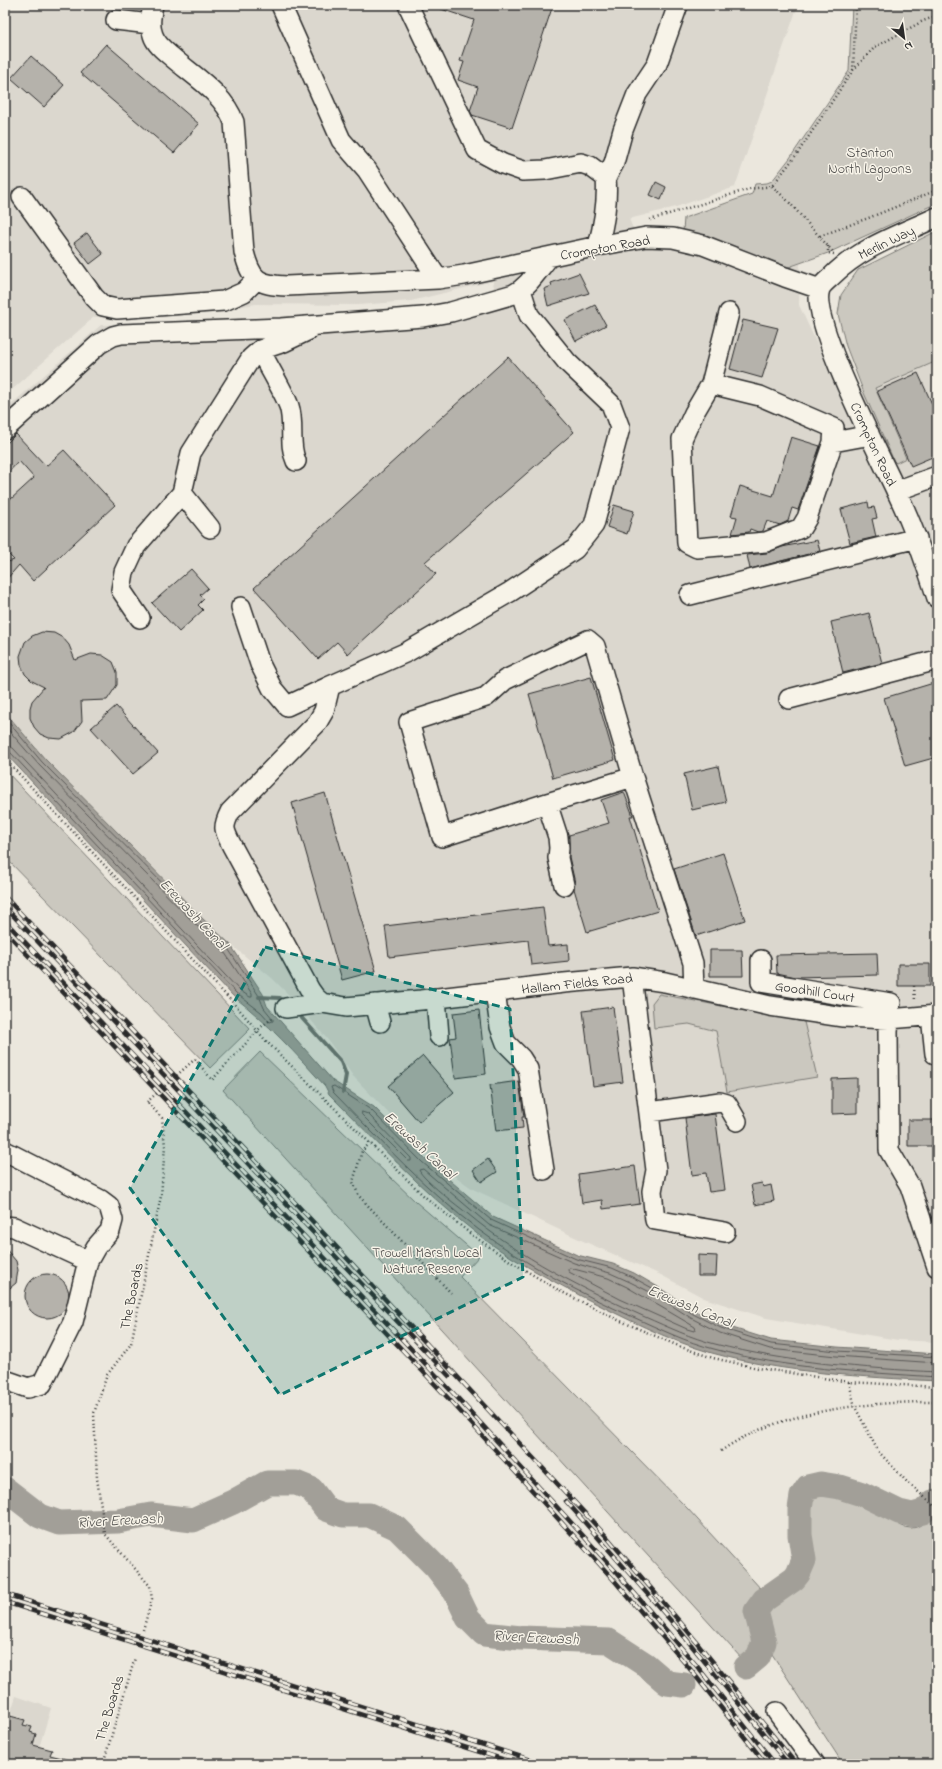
<svg xmlns="http://www.w3.org/2000/svg" width="942" height="1769" viewBox="0 0 942 1769" font-family="'Indie Flower',sans-serif">
<rect width="100%" height="100%" fill="#ebe7dd"/>
<filter id="ink" filterUnits="userSpaceOnUse"><feTurbulence type="fractalNoise" baseFrequency=".025" numOctaves="2"/><feDisplacementMap in="SourceGraphic" scale="8" xChannelSelector="R" yChannelSelector="G"/><feConvolveMatrix kernelMatrix="1 2 1 2 8 2 1 2 1" color-interpolation-filters="sRGB"/></filter>
<g filter="url(#ink)">
<path fill="#dbd7ce" d="M5,5H798L735,187L676,207L629,219L634,231L786,268L800,264L799,305L844,402L937,361V1342L898,1340L766,1318L704,1298L661,1275L581,1240L473,1189L435,1162L353,1076L328,1040L290,996L272,978L230,944L203,919L45,759L5,712V410L101,325L260,321L421,309L495,294L493,281L411,301L358,305L256,304L224,309L94,317L5,396Z
M16,1696L51,1708L34,1764H5V1730Z"/>
<path fill="#cbc8bf" stroke="#7b7a75" d="M852,5H937V203L828,253L786,268L683,231L684,218L752,194L755,184L767,183L772,181L790,158L849,71Z
M937,231V361L875,388L906,458L896,463L894,461L864,393L846,346L838,314L841,295L858,270Z
M5,770L250,1029L210,1068L5,857Z
M659,994L804,1022L817,1077L727,1092L716,1031L689,1024L654,1028L652,1003Z
M260,1052L416,1202L479,1256L460,1277L687,1508L762,1590C755,1600 745,1613 748,1626C751,1635 757,1641 755,1651L743,1660L223,1090Z
M822,1489C839,1496 859,1496 875,1505C888,1512 895,1528 911,1528C922,1528 929,1517 937,1512V1764H843L772,1654L773,1642L761,1612C770,1592 805,1590 809,1571C813,1551 796,1508 808,1495C812,1490 817,1490 822,1489Z"/>
<path fill="#a29f98" stroke="#72716c" d="M5,712L45,759L203,919L230,944L263,994L267,1006L333,1081L374,1107L425,1159L493,1217L577,1255L613,1264L634,1273L658,1287L695,1311L723,1325L771,1340L837,1347L937,1354V1381C863,1377 784,1373 712,1353C667,1340 623,1317 581,1296C546,1277 508,1258 476,1233C423,1192 377,1142 329,1094L325,1086C296,1054 268,1023 233,996L5,753Z"/>
<g fill="none" stroke-linecap="round" stroke-linejoin="round">
<path stroke="#5b5957" stroke-width="1" d="M5,718L42,762L200,921L227,947L259,996L264,1008L273,1019V1021L270,1022L261,1012L236,993L10,752L5,750
M5,726L39,765L196,925L223,950L252,994V997H250L239,990L13,748L5,745
M362,1112L368,1114L411,1158V1161H408L362,1115Z
M570,1268L608,1278L627,1287L695,1327L696,1330L694,1331L687,1329L620,1299L569,1272L568,1270Z
M937,1357L837,1351L771,1344L721,1328L693,1314L656,1290L632,1277L612,1268L576,1259L491,1220L422,1162L371,1110L334,1086L331,1087L333,1092C380,1140 426,1190 479,1230C523,1263 583,1295 633,1317C660,1329 686,1342 714,1349C786,1369 862,1372 937,1377
M937,1363L836,1356L770,1349L720,1333L691,1318L654,1294L630,1282L610,1273L574,1263L489,1225L423,1169L419,1170C423,1180 458,1206 468,1214C519,1257 585,1290 645,1317C668,1327 691,1338 715,1344C788,1363 863,1368 937,1372"/>
<path stroke="#72716c" stroke-width="4" d="M259,997L280,998
M300,1016L341,1062L346,1075L343,1092"/>
<path stroke="#a29f98" stroke-width="25" d="M5,1489L40,1516L59,1523L118,1521L151,1515L193,1520L233,1502L267,1483H296L311,1489L326,1509L343,1515H369L397,1528L436,1567L456,1593L468,1618L484,1634L521,1638L609,1641L646,1665L667,1683L684,1685
M746,1667L758,1657L764,1642L756,1611L764,1600L794,1579L798,1574L804,1560L800,1535V1509L802,1496L808,1487L821,1484L840,1487L862,1494L899,1512L912,1515L923,1512L933,1502L937,1501"/>
</g>
<path fill="#b5b2ab" stroke="#2b2b2b" d="M435,5H553L512,128L472,115L470,111L478,87L458,80L464,62L460,61L474,20L435,7Z
M106,44L199,124L174,153L80,73Z
M31,56L64,85L44,107L11,78Z
M656,182L666,187L661,200L650,195Z
M87,233L103,254L90,264L74,243Z
M579,273L589,293L548,306L544,289L552,286L551,283Z
M595,305L606,325L576,341L565,320Z
M743,320L778,328L762,378L730,369Z
M508,357L574,432L425,562L436,574L348,654L337,642L318,659L254,588Z
M918,373L937,415V455L911,466L877,391Z
M16,434L46,466L64,450L115,505L33,581L19,565L5,581V563L14,560L5,551V493L11,499L34,478L19,461L5,476V445Z
M791,437L820,446L798,510L792,508L788,521L780,525L767,521L763,531L758,532L750,529L749,532L732,534L737,517L731,516L740,486L773,496Z
M868,502L869,508L874,507L877,518L872,519L876,537L850,543L841,509Z
M614,505L634,511L627,534L607,527Z
M817,540L820,551L750,569L747,555L767,553L782,547Z
M191,569L208,588L200,595L204,599L198,605L203,610L179,632L152,603Z
M869,613L882,663L843,673L831,622Z
M42,632L54,633L63,638L69,645L75,660L91,654L102,655L113,662L117,672V685L107,700L81,701L82,721L74,732L61,739L49,738L40,734L34,727L30,718V708L32,701L44,687L32,681L25,674L21,665L20,656L25,642L32,636Z
M591,677L615,760L553,778L529,694Z
M937,682V757L905,766L884,698Z
M116,706L158,753L133,774L91,728Z
M718,766L726,802L692,810L684,774Z
M624,792L633,816H630L658,911L587,932L574,889L575,883L569,857V835L609,823L601,800Z
M325,793L376,971L342,980L292,803Z
M723,853L745,920L696,936L674,869Z
M543,907L548,946L568,944L569,961L531,965L528,940L389,957L385,926Z
M710,950H742L743,976H710Z
M877,953L878,975L796,977L777,973L776,955Z
M898,964H930V986H898Z
M613,1007L623,1082L593,1086L583,1011Z
M479,1010L486,1074L455,1078L450,1038L456,1037L453,1013Z
M423,1056L454,1092L419,1122L388,1086Z
M857,1078V1113L832,1114V1079Z
M519,1081L524,1117H522L523,1128L496,1131L490,1085Z
M715,1114L725,1190L709,1192L706,1173L692,1175L685,1118Z
M908,1120H937V1146H908Z
M488,1159L497,1172L481,1182L473,1170Z
M635,1166L640,1204L603,1209L602,1200L582,1203L578,1174Z
M762,1183L763,1187L771,1185L774,1201L755,1205L751,1185Z
M5,1248L16,1261L18,1270L16,1283L5,1292Z
M698,1255L717,1256L716,1276H698Z
M25 1296a22 22 0 1 1 44 0a22 22 0 1 1-44 0Z
M10,1716L25,1720L23,1725L32,1727L30,1732L36,1734L33,1745L52,1750L50,1755L70,1760V1764H12L5,1762V1732Z"/>
<g fill="none" stroke-linecap="round" stroke-linejoin="round">
<defs>
<path id="minor" d="M153,5C151,16 149,25 153,35C156,45 166,52 173,58C195,77 224,94 234,122L244,252C251,280 258,285 287,286L438,279
M281,5L341,140L367,170L438,279L464,275L598,246L646,237L673,238L703,245L785,277L820,289
M408,5L477,150L503,164L523,171L545,170L581,163L590,166L606,178C608,202 604,223 598,246
M116,20L150,24
M606,178L614,163L623,130L637,94L657,64L678,5
M22,197L94,297L103,306L117,309L224,301L244,292L257,279
M937,217C901,234 861,247 832,276C829,279 822,284 820,289C808,322 889,472 905,510C918,539 927,568 937,598
M260,350C268,366 283,390 289,406C295,424 288,444 296,461
M711,384L729,313
M5,429L99,344L113,336L121,334L281,328L423,317L451,312L514,294C529,286 538,270 549,257
M833,442L807,518L801,528L766,542L697,548L687,543L682,439L694,413L711,384L760,396L834,428L833,442L860,437L869,433
M896,491L937,476
M210,528L182,493L191,453L251,358L260,350L284,342L309,330
M690,595L917,538
M241,607L260,664L272,688L287,706L330,686
M140,618L121,590L124,572L136,546L182,493
M789,699L937,660
M547,803L633,777
M564,885L558,858L559,848L558,837L547,803L442,837L409,722L486,697L505,680L588,640L595,646L633,777L693,963L694,989
M761,960V982L891,1003
M632,977L656,1170L652,1191L655,1220L725,1232
M495,991L500,1027L506,1043L521,1058L528,1069L544,1170
M436,998L439,1036
M322,1003L315,997L310,990L232,846C224,830 222,828 230,812L317,723L324,711L330,686L407,652L510,592L575,549L594,525L620,428L611,404L567,362L529,315L521,290
M375,1004L380,1022
M286,1008L322,1003L346,1007L421,1000L564,983L632,977L665,982L770,1006L843,1017L889,1019L937,1015
M931,1016L935,1054
M889,1019L888,1032L889,1150L910,1186L937,1267
M650,1112L720,1102L727,1104L737,1121
M5,1151L101,1200L109,1206L113,1220L110,1231L96,1247L88,1261
M5,1226L14,1227L88,1261L73,1322L42,1384L28,1388L5,1380
M777,1712L815,1764"/>
</defs>
<use href="#minor" stroke="#2b2b2b" stroke-width="22"/>
<path stroke="#2b2b2b" stroke-width="2.5" stroke-dasharray="1 3" stroke-linecap="butt" d="M853,70L875,47L923,21L937,16
M772,186L788,201L834,253
M650,220L749,189L772,186L797,154L853,70L856,5
M820,236L871,217L937,190
M828,246V253L834,254
M5,759L238,1008L266,1041L424,1196L472,1235L513,1263L560,1291L616,1319L681,1347L713,1358L758,1368L849,1382L937,1387
M914,986L915,1001
M195,1059L212,1080L261,1027L274,1017
M370,1143L362,1151L353,1182L359,1196L451,1293
M849,1382L855,1407L878,1451L907,1482L937,1508
M721,1451C781,1409 867,1402 937,1402
M143,1630L152,1599L150,1586L105,1534L97,1478L94,1413L107,1375L131,1344L161,1196L165,1146L162,1118L147,1102
M103,1764L135,1658"/>
<use href="#minor" stroke="#f7f3e8" stroke-width="19"/>
<defs>
<path id="rail" d="M5,897L287,1194L606,1536L686,1629L796,1764
M5,907L449,1376
M5,921L454,1394L618,1574L696,1665L775,1764
M5,931L448,1398L613,1579L690,1669L766,1764
M566,1501L679,1630L788,1764
M5,1594L544,1764
M5,1602L518,1764"/>
</defs>
<use href="#rail" stroke="#2b2b2b" stroke-width="4.5"/>
<use href="#rail" stroke="#f7f3e8" stroke-width="3" stroke-dasharray="9" stroke-linecap="butt"/>
<path stroke="#2b2b2b" stroke-width="2.5" stroke-dasharray="1 3" stroke-linecap="butt" d="M147,1102L195,1059"/>
</g>
</g>
<path fill="#0f766e" fill-opacity="0.2" stroke="#0f766e" stroke-width="3" stroke-dasharray="8 5" stroke-linejoin="round" d="M265,947L510,1009L523,1277L280,1395L130,1188Z"/>
<g text-anchor="middle" stroke-width="3" stroke-linejoin="round" paint-order="stroke">
<g font-size="14" fill="#535250" stroke="#f7f3e8">
<text x="870" y="157">Stanton<tspan x="870" dy="16">North Lagoons</tspan></text>
<text x="427" y="1257">Trowell Marsh Local<tspan x="427" dy="16">Nature Reserve</tspan></text>
</g>
<g font-size="14" fill="#2b2b2b" stroke="#f7f3e8">
<text transform="translate(886 242) rotate(-26)" y="5">Merlin Way</text>
<text transform="translate(605 247) rotate(-10)" y="5">Crompton Road</text>
<text transform="translate(874 444) rotate(65)" y="5">Crompton Road</text>
<text transform="translate(577 983) rotate(-6)" y="5">Hallam Fields Road</text>
<text transform="translate(815 991) rotate(9)" y="5">Goodhill Court</text>
<text transform="translate(131 1296) rotate(-78)" y="5">The Boards</text>
<text transform="translate(109 1708) rotate(-73)" y="5">The Boards</text>
</g>
<g font-size="15" font-style="italic" fill="#555451" stroke="#f7f3e8">
<text transform="translate(194 914) rotate(47)" y="5">Erewash Canal</text>
<text transform="translate(420 1145) rotate(43)" y="5">Erewash Canal</text>
<text transform="translate(691 1306) rotate(22)" y="5">Erewash Canal</text>
<text transform="translate(120 1520) rotate(-3)" y="5">River Erewash</text>
<text transform="translate(536 1637) rotate(3)" y="5">River Erewash</text>
</g>
</g>
<rect width="942" height="1769" fill="none" stroke="#f7f3e8" stroke-width="20"/>
<rect x="10" y="10" width="922" height="1749" fill="none" stroke="#2b2b2b" stroke-width="1.5" filter="url(#ink)"/>
<g transform="translate(904 38) rotate(151)" stroke="#f7f3e8" stroke-width="3" paint-order="stroke">
<path d="M0-3L7 15L0 10L-7 15Z" fill="#2b2b2b"/>
<text y="-6" font-size="11" font-weight="bold" text-anchor="middle" fill="#2b2b2b">N</text>
</g>
</svg>
